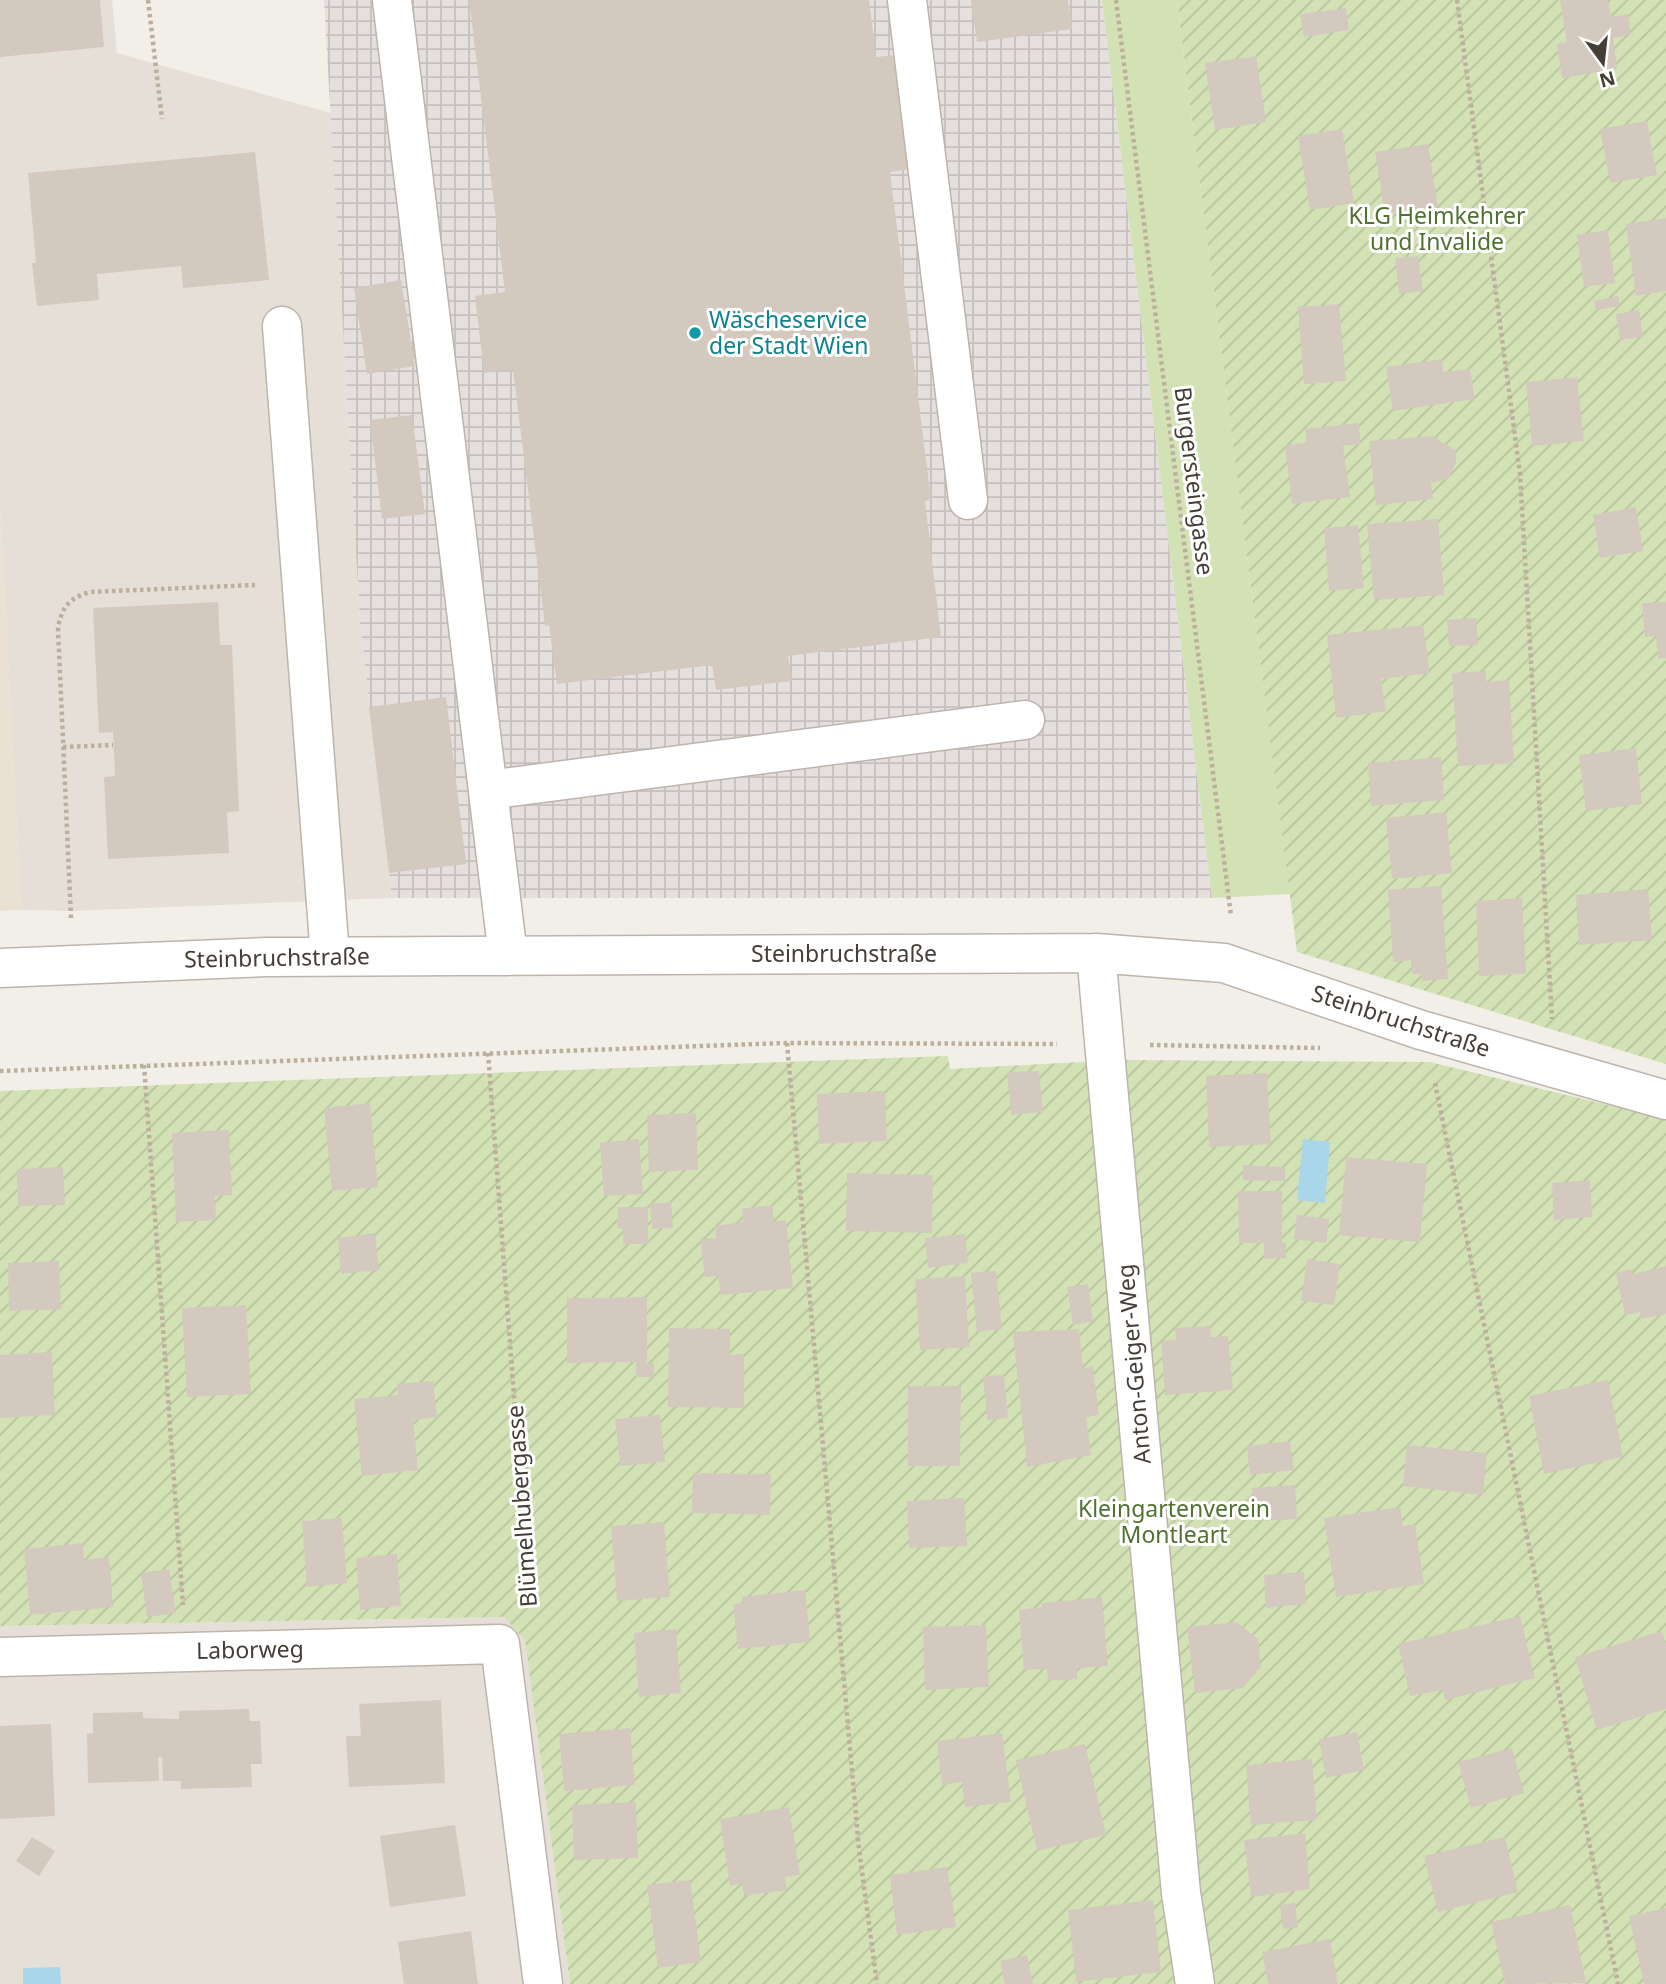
<svg xmlns="http://www.w3.org/2000/svg" width="1666" height="1984" viewBox="0 0 1666 1984" font-family="'Noto Sans',sans-serif">
<defs>
<pattern id="industrial-grid" width="8" height="8" patternUnits="userSpaceOnUse" patternTransform="scale(1.75)"><rect width="8" height="8" fill="#e5e0dd"/><path d="M0 4h8M4 0v8" fill="none" stroke="#c6c1be"/></pattern>
<pattern id="garden-furrows" width="10" height="10" patternUnits="userSpaceOnUse" patternTransform="scale(1.75)"><rect width="10" height="10" fill="#d3e2b5"/><path d="M-1 1l2-2M0 10L10 0M9 11l2-2" fill="none" stroke="#b6c39c"/></pattern>
</defs>
<rect width="100%" height="100%" fill="#f2eee8"/>
<path fill="#e6dfd7" d="M0,0H112L117,53L331,113L360,621L392,898L71,911L21,910L0,503Z
M504,1617L525,1639L570,1984H0V1626Z"/>
<path fill="url(#industrial-grid)" d="M324,0H1102L1212,898H392L360,621Z"/>
<path fill="#eae1d3" d="M0,503L21,910L0,911Z"/>
<path fill="#d3e2b5" d="M1102,0H1177L1290,894L1212,898Z"/>
<path fill="url(#garden-furrows)" d="M1177,0H1666V1064L1297,952Z
M948,1056L950,1069L1118,1060L1430,1062L1666,1119V1984H570L525,1640L504,1617L0,1626V1091Z"/>
<path fill="#aad6e9" d="M1303,1139L1330,1142L1325,1203L1297,1200Z
M60,1967L61,1984H23V1968Z"/>
<path fill="#d3c9bf" d="M0,0H100L104,47L0,57Z
M469,0H869L876,57L905,54L918,168L890,172L931,500L925,501L941,637L788,656L792,681L716,690L712,665L557,684L549,625L545,626L513,370L484,373L475,296L505,292Z
M971,0H1068L1072,29L977,42Z
M1560,0H1608L1611,17L1628,14L1631,35L1613,38L1617,69L1562,78L1557,44L1567,42Z
M1346,8L1349,30L1304,37L1300,14Z
M1256,56L1266,122L1215,130L1205,63Z
M1647,121L1657,175L1610,183L1600,129Z
M1342,129L1354,203L1310,210L1298,136Z
M1428,144L1438,207L1385,214L1375,152Z
M255,152L269,280L183,288L181,266L97,274L99,300L37,306L32,263H36L28,173Z
M1666,218V291L1636,296L1626,224Z
M1608,230L1615,283L1584,287L1577,235Z
M1418,256L1423,291L1399,294L1395,258Z
M401,280L415,366L367,374L354,288Z
M1618,296L1620,306L1596,310L1594,301Z
M1339,304L1346,381L1304,384L1298,307Z
M1639,310L1643,337L1620,340L1616,314Z
M1442,359L1443,372L1470,369L1475,399L1393,411L1386,367Z
M1577,377L1584,441L1532,446L1526,382Z
M412,415L425,514L382,519L370,420Z
M1358,423L1361,444L1343,446L1350,497L1292,504L1285,445L1307,443L1305,429Z
M1433,436L1456,451V463L1448,479L1431,483L1433,499L1376,505L1369,441Z
M1636,507L1643,551L1600,558L1593,515Z
M1438,519L1444,595L1374,600L1367,524Z
M1358,525L1364,588L1329,591L1324,528Z
M218,602L220,645H232L239,811L227,812L229,853L108,859L104,777L115,776L113,732L99,733L93,608Z
M1666,602V658L1658,659L1656,636L1645,637L1642,603Z
M1476,618L1478,645L1449,646L1447,620Z
M1423,625L1430,673L1381,679L1386,711L1336,718L1327,635Z
M1486,671V682L1509,680L1514,763L1458,766L1452,673Z
M446,697L466,864L389,873L369,707Z
M1636,748L1642,804L1586,811L1579,755Z
M1441,757L1444,800L1371,806L1368,763Z
M1446,812L1452,873L1392,879L1386,818Z
M1441,886L1448,979L1422,981V974H1412L1411,960L1393,962L1388,890Z
M1648,889L1652,940L1579,945L1576,895Z
M1522,898L1526,974L1479,976L1476,901Z
M1039,1071L1043,1112L1011,1115L1007,1072Z
M1267,1073L1271,1144L1209,1147L1206,1076Z
M885,1091L887,1141L819,1144L817,1094Z
M370,1103L378,1187L332,1191L324,1108Z
M696,1113L698,1170L649,1172L647,1115Z
M229,1130L232,1195L215,1196L216,1220L176,1222L172,1133Z
M639,1139L643,1194L604,1196L600,1143Z
M1346,1157L1427,1164L1420,1242L1339,1235Z
M1243,1165L1285,1167V1181L1243,1180Z
M63,1167L65,1205L18,1206L17,1169Z
M847,1173L933,1175L932,1233L846,1231Z
M1590,1180L1592,1217L1554,1220L1552,1183Z
M1238,1191H1282V1243L1286,1242V1258L1264,1259V1243H1239Z
M671,1202L673,1228L652,1229L650,1204Z
M772,1205L774,1221L786,1220L793,1288L721,1295L718,1276L705,1277L700,1239L716,1238L715,1226L743,1222L742,1209Z
M618,1207H648V1244H623V1229L617,1228Z
M1297,1215L1329,1219L1326,1243L1294,1239Z
M375,1233L379,1270L341,1274L338,1238Z
M965,1234L968,1263L928,1268L925,1238Z
M1307,1259L1340,1264L1334,1305L1301,1301Z
M59,1261L61,1309L9,1311L8,1263Z
M1666,1266V1314L1641,1319L1640,1312L1625,1315L1616,1273L1631,1269L1632,1274Z
M996,1271L1002,1329L977,1332L971,1273Z
M965,1276L969,1347L920,1350L915,1279Z
M1088,1284L1093,1321L1073,1325L1067,1287Z
M647,1297V1363H654V1377H636V1362L567,1363V1298Z
M246,1305L251,1394L187,1397L182,1308Z
M1210,1326L1211,1337L1228,1336L1233,1390L1165,1395L1161,1341L1176,1340L1175,1328Z
M669,1328L730,1329V1355L744,1354V1408L668,1407Z
M1079,1329L1083,1368L1093,1367L1099,1415L1086,1417L1091,1455L1027,1467L1013,1332Z
M52,1352L55,1415L0,1418V1355Z
M1004,1375L1008,1418L987,1420L983,1376Z
M1608,1380L1623,1457L1544,1474L1529,1396Z
M433,1381L437,1417L413,1420L418,1470L362,1476L354,1399L398,1395L397,1384Z
M908,1386H961L960,1466H908Z
M660,1415L665,1462L620,1466L615,1419Z
M1290,1441L1294,1470L1250,1475L1247,1446Z
M1407,1445L1487,1453L1483,1495L1403,1486Z
M693,1473L771,1474L770,1515L692,1513Z
M1295,1485L1297,1519L1254,1521L1252,1488Z
M964,1498L967,1546L909,1548L907,1501Z
M1400,1507L1403,1526L1415,1524L1424,1584L1336,1597L1324,1518Z
M342,1518L347,1583L307,1587L302,1521Z
M664,1522L670,1597L617,1601L611,1526Z
M83,1543L84,1560L109,1557L113,1607L30,1615L24,1549Z
M397,1554L401,1606L360,1610L356,1558Z
M169,1569L176,1613L147,1617L141,1573Z
M1304,1572L1306,1604L1266,1608L1264,1575Z
M805,1590L810,1642L738,1649L733,1604L743,1603L742,1597Z
M1102,1597L1108,1666L1077,1668V1679L1048,1681L1047,1669L1024,1670L1019,1610L1042,1607V1603Z
M1520,1616L1535,1678L1445,1700L1443,1690L1410,1696L1398,1644Z
M1236,1622L1258,1639L1261,1667L1243,1688L1195,1693L1187,1627Z
M986,1625L989,1687L925,1690L923,1627Z
M676,1629L681,1693L639,1697L634,1633Z
M1662,1631L1666,1643V1709L1597,1730L1575,1657Z
M441,1700L445,1783L349,1787L346,1736H361L359,1704Z
M249,1709L250,1721H260L262,1764H251L252,1787L181,1789V1781H163L162,1757H158L159,1781L88,1783L87,1734L93,1733V1713L143,1712V1718L179,1719V1711Z
M51,1724L55,1816L0,1819V1726Z
M630,1728L635,1785L564,1791L559,1734Z
M1357,1732L1364,1770L1326,1778L1319,1739Z
M1002,1733L1011,1802L965,1807L962,1782L942,1785L937,1741Z
M1085,1744L1106,1835L1037,1851L1016,1760Z
M1512,1748L1524,1793L1471,1808L1458,1762Z
M1312,1759L1317,1820L1251,1825L1246,1765Z
M636,1802L638,1858L574,1860L572,1805Z
M789,1807L800,1875L785,1877L787,1890L744,1896L742,1883L730,1886L720,1819Z
M455,1825L466,1896L390,1907L380,1836Z
M1305,1833L1310,1889L1251,1897L1244,1840Z
M32,1837L55,1851L39,1876L16,1861Z
M1505,1837L1518,1892L1438,1912L1424,1856Z
M947,1867L956,1927L897,1935L890,1875Z
M690,1880L701,1962L658,1968L647,1885Z
M1153,1900L1161,1972L1076,1982L1068,1910Z
M1295,1903L1298,1927L1283,1929L1280,1905Z
M1570,1905L1586,1983L1505,1984L1491,1922Z
M1666,1908V1984H1644L1629,1916Z
M471,1931L478,1984H404L398,1942Z
M1330,1939L1338,1984H1268L1262,1952Z
M1027,1955L1033,1984H1005L1000,1961Z"/>
<g fill="none" stroke-linecap="round" stroke-linejoin="round">
<defs>
<path id="minor" d="M392,0L508,956
M907,0L968,500
M282,326L330,956
M488,790L1025,720
M1096,953L1181,1893L1195,1984
M0,968L267,957L1096,953L1224,963L1421,1030L1666,1100
M0,1657L500,1644L543,1984"/>
</defs>
<use href="#minor" stroke="#bdb5ac" stroke-width="41"/>
<path stroke="#bdaf9e" stroke-width="4.5" stroke-dasharray="3.5 3.5" stroke-linecap="butt" d="M148,0L162,119
M1116,0L1231,916
M1457,0L1520,474L1552,1019
M63,747L113,745
M71,918L58,629C61,608 69,598 90,592L255,585
M787,1043L859,1849L877,1984
M1150,1045L1320,1048
M488,1053L530,1607
M144,1065L183,1605
M0,1071L787,1043L1057,1044
M1435,1083L1618,1984"/>
<use href="#minor" stroke="#fff" stroke-width="38"/>
</g>
<circle fill="#0f9aa8" stroke="#fff" stroke-width="2.5" cx="695" cy="333" r="7"/>
<g text-anchor="middle" stroke-width="6" stroke-linejoin="round" paint-order="stroke">
<g font-size="23" fill="#507130" stroke="#fff">
<text x="1437" y="224">KLG Heimkehrer<tspan x="1437" dy="26">und Invalide</tspan></text>
<text x="1174" y="1517">Kleingartenverein<tspan x="1174" dy="26">Montleart</tspan></text>
</g>
<g font-size="23" fill="#0d838f" stroke="#fff" text-anchor="start">
<text x="709" y="328">Wäscheservice<tspan x="709" dy="26">der Stadt Wien</tspan></text>
</g>
<g font-size="23" fill="#453e37" stroke="#fff">
<text transform="translate(1194 481) rotate(83)" y="8">Burgersteingasse</text>
<text x="844" y="962">Steinbruchstraße</text>
<text transform="translate(277 958) rotate(-1)" y="8">Steinbruchstraße</text>
<text transform="translate(1401 1021) rotate(18)" y="8">Steinbruchstraße</text>
<text transform="translate(1134 1364) rotate(-95)" y="8">Anton-Geiger-Weg</text>
<text transform="translate(522 1506) rotate(-94)" y="8">Blümelhubergasse</text>
<text transform="translate(250 1650) rotate(-1)" y="8">Laborweg</text>
</g>
</g>
<g transform="translate(1603 63) rotate(165)" stroke="#ffffff" stroke-width="5" paint-order="stroke">
<path d="M0-5L12 26L0 18L-12 26Z" fill="#453e37"/>
<text y="-10" font-size="19" font-weight="bold" text-anchor="middle" fill="#453e37">N</text>
</g>
</svg>
